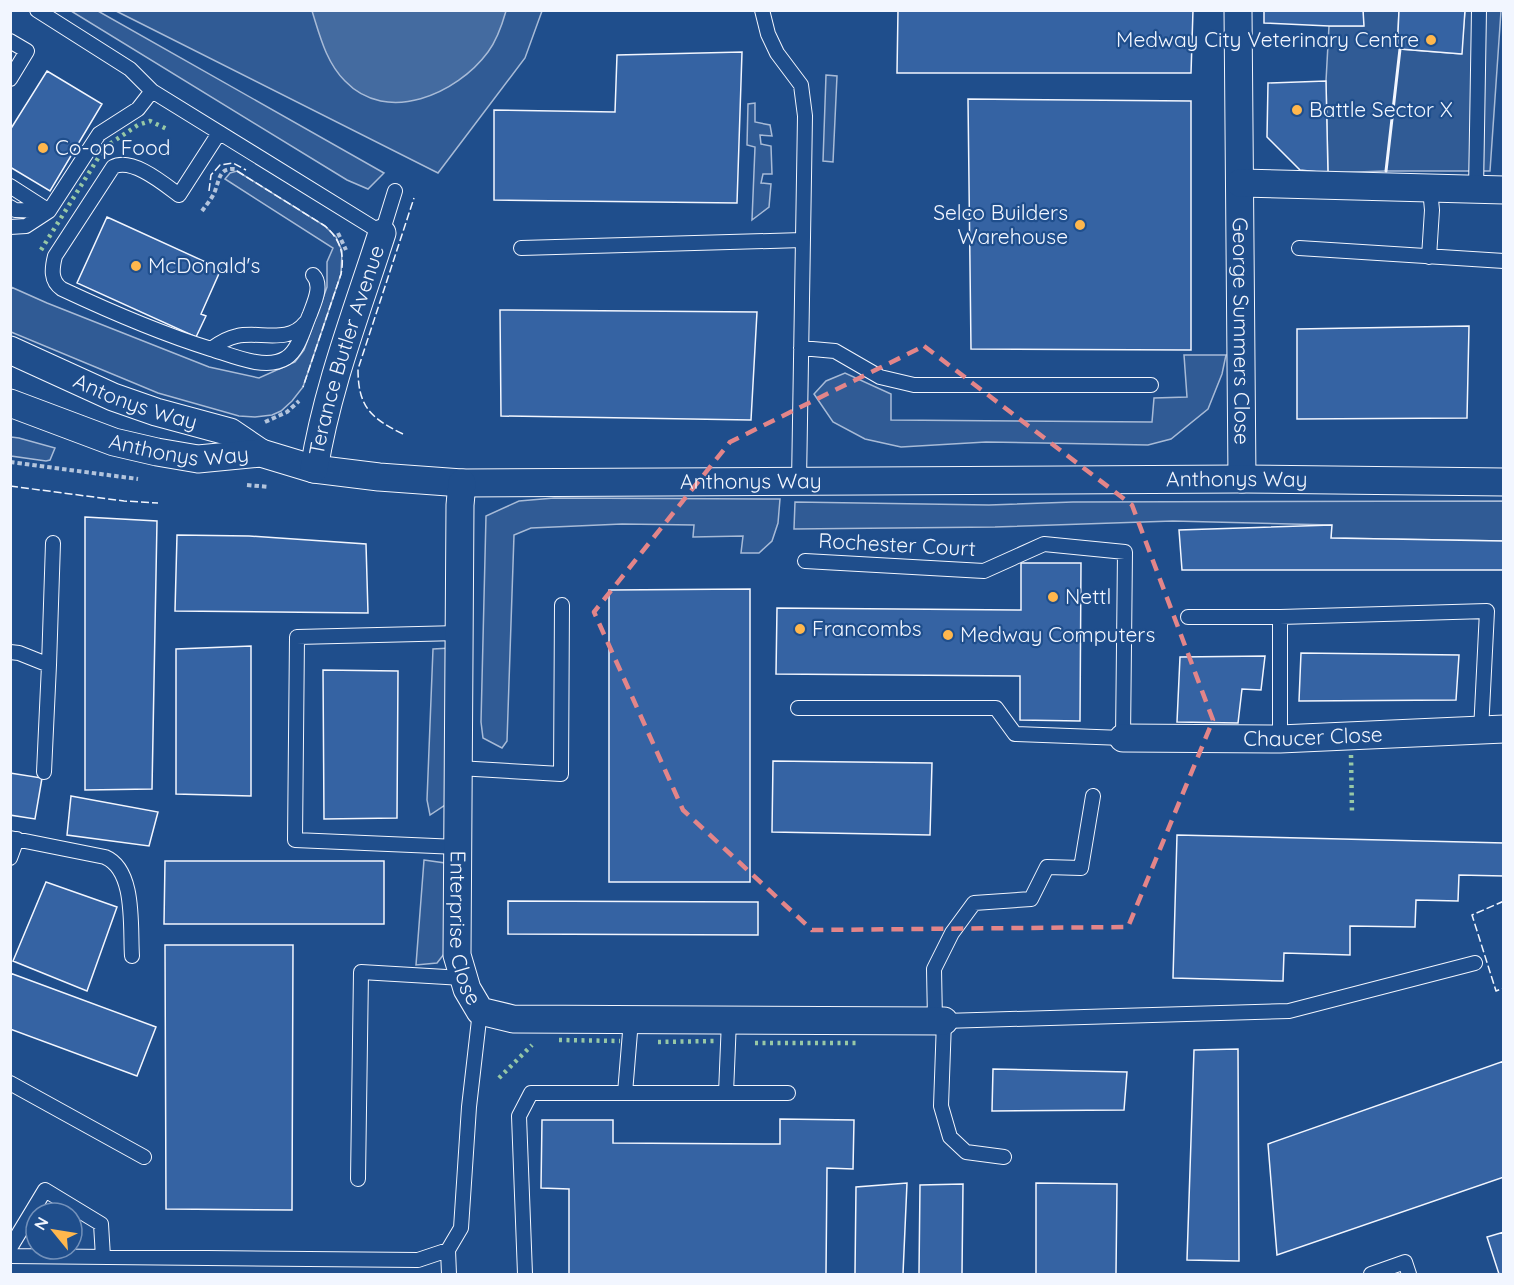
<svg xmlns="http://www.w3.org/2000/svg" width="1514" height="1285" viewBox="0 0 1514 1285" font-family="Quicksand,sans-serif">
<rect width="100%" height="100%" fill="#1f4e8c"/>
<path fill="#305b95" stroke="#a8bbd7" stroke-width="1.5" d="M71,11H98L384,173L368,189L347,180Z
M116,11H542L525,58L438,173Z
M1363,11H1399L1398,32L1400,49L1461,54L1465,11H1501L1490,171H1386L1328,173L1326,81L1329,26H1363Z
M826,75L837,76L833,162L823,161Z
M755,103V122L770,125L772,136L760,135L761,144L771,146L772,174H763L761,183L771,184L769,207L752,220L755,147L747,145L748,104Z
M237,171L325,226L336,237L342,251L341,274L303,387L292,401L281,411L272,415L255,417L239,416L158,393L11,332V287L47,303L209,367L259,378L295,362L304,350L327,287V262L333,248L225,179L230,173Z
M1184,355H1226L1222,374L1208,409L1171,439L1148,445L986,442L901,447L865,439L833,422L814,394L826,381L845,373L891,394V420L1152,422L1154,398L1187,397Z
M11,437L19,438L55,448L50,460L46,461L11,456Z
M554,498L780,499L778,523L772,541L759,553H741L743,536L693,537L694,525L622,524L531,528L514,535L507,741L502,748L483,738L481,722L486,516L519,501Z
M1504,501L1503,541L1331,538V525L1173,521L995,527L794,529L795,502L989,505L1073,502Z
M451,648L448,803L430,815L427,800L433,649Z
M424,860L452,864L448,949L437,963L416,965Z"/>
<path fill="#446ba0" stroke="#a8bbd7" stroke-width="1.5" d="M312,11V10L506,11C502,25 497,40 488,52C457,94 387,125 345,81C326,62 320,36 312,11Z"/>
<path fill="#3563a3" stroke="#f2f6ff" stroke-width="1.5" d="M898,10H1193L1191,73H897Z
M1264,10H1363L1364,26H1329L1264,23Z
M1399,10H1465L1462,54L1400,49L1398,32Z
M742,52L737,203L494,200V110L615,112L617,55Z
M47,71L102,104L50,191L10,167V130Z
M1326,81L1328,173L1300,170L1267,137L1268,83Z
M968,99L1191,101V350L971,349Z
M107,217L221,269L201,314L206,316L196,337L77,283Z
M500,310L757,312L751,420L501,416Z
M1469,326L1467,418L1297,419V329Z
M85,517L157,521L152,789L85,790Z
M1332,525L1331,538L1504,541V570H1182L1179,530Z
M177,535L249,536L366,544L368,613L175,611Z
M1021,563H1081L1080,721L1020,720V676L776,674L777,608L1021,610Z
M750,589V882H609V590Z
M251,646V796L176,794V649Z
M1301,653L1459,655L1456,700L1299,701Z
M1265,656L1261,690L1242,689L1238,723L1177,722L1180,657Z
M323,670L398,671L397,818L324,819Z
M773,761L932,763L930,835L772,832Z
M10,773L42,778L35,819L10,815Z
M71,796L158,812L149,846L67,835Z
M1177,835L1504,843V876L1459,875L1458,901L1416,900L1415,927L1350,926V955L1284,953L1283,981L1173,978Z
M165,861H384V924H164Z
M46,882L117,907L87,991L13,961Z
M508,901L758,902V935L508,934Z
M165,945H293L292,1210L166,1209Z
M10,973L156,1027L137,1076L10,1029Z
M1238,1049L1239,1261L1187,1260L1194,1050Z
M1504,1061V1177L1277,1255L1268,1144Z
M993,1069L1127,1072L1124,1110L992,1111Z
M780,1119L854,1120L853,1169L827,1168L826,1274H569V1189L541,1188L542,1120H613V1143L780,1144Z
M907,1183L903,1274H855L856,1187Z
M1036,1183L1117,1184L1116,1274H1036Z
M963,1184L962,1274H919L920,1185Z
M1504,1232V1274H1499L1487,1237Z"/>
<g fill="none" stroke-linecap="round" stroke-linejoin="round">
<defs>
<path id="service" d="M762,10L768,34L777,53L801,85L805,116L799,482
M10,41L27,51L10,79
M152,91L382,233L395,191
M219,133L179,195C164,184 132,157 113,167L55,256C52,268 50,281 62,289C111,312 159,333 211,349C231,355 266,371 286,358C299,350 304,327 310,314C314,303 323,285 313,275
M10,186L49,211
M1476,190L1479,10
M10,207L15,210L46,211
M10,227L26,226L49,211L99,134L138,109L152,91L130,69L37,10
M521,248L802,240
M1299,248L1504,261
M1429,257L1432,210L1430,189
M801,348L835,351L880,377L914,385H1151
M211,349C219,343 227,338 237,336C259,331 289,344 305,323
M1188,617H1280
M10,652L19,653L49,665L53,543
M798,708H996L1015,734L1123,738L1125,552L1044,544L984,571L805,561
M1280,739V617L1487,611L1481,731
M458,768L561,774L562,605
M44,772L49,665
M10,838L105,857C136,870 130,928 132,956
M458,847L295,840L297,637L459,633
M10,858L17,839
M935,1020L934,969L952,933L974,903L1031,899L1047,867L1081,868L1093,796
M10,1083L144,1157
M625,1093L631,1020
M726,1093L729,1020
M1004,1157L966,1152L950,1137L941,1106L944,1021L1289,1011L1475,963
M358,1179L361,972L463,978
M10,1248L45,1190L101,1224L103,1257
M10,1256L418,1260L448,1250
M449,1274L448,1250L461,1228L469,1107L480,1011
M525,1274L519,1116L531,1093H788
M1371,1274L1405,1262L1409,1274"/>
<g id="minor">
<path id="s1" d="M1238,10L1242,479"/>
<path d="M1240,183L1504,190"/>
<path id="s2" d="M10,350L113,397L156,412L230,432L261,453"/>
<path id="s3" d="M10,403L114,442L157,452L198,459L261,453L314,469L379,477L462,483L1242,479L1504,482"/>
<path id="s4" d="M314,469C327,388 357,311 382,233"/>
<path id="s5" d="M462,483L460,505L457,955L467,989L480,1011L513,1019L944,1021"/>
<path id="s6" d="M1123,738L1280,739L1504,729"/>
</g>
</defs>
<use href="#service" stroke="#f2f6ff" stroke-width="16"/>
<use href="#minor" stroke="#f2f6ff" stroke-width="29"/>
<path stroke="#b3c4dc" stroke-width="4" stroke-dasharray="4.5 3" stroke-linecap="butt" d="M202,211C207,204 214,196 216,188C220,177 220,168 235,169
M338,233L346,250
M265,422L287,412L299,401
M10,462L138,479
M247,485L269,487"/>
<use href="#service" stroke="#1f4e8c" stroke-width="14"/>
<use href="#minor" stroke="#1f4e8c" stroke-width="27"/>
<path stroke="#97c8a6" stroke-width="4.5" stroke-dasharray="3 4.5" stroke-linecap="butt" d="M41,250L105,147L138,125L150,121L167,129
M1351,755L1352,813
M559,1040L620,1041
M658,1042L716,1041
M755,1043H859
M499,1078L532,1045"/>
<path stroke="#f2f6ff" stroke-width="1.5" stroke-dasharray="8 3" stroke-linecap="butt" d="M237,171L325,226C340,239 345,254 341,274L303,387
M209,191L211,175L220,165L233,163L246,170
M403,434C370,418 358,406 358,369L414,198
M10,486L124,501L158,503
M1504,901L1472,915L1496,991L1504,988"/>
<path stroke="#f2f6ff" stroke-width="3" d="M1386,171L1400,49"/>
</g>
<path fill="none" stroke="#e38589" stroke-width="4.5" stroke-dasharray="12 8" stroke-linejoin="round" d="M924,346L1132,505L1213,720L1128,927L812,930L683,810L594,612L730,442Z"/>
<g fill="#ffb74d" stroke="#1f4e8c" stroke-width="2">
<circle cx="1431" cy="40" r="6"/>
<circle cx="1297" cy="110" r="6"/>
<circle cx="43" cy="148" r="6"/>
<circle cx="1080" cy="225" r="6"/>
<circle cx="136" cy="266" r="6"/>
<circle cx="1053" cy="597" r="6"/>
<circle cx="800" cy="629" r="6"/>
<circle cx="948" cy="635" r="6"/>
</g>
<g text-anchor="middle" stroke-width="4.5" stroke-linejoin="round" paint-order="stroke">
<g font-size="21" fill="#f2f6ff" stroke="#1f4e8c" text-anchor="start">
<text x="1419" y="47" text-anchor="end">Medway City Veterinary Centre</text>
<text x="1309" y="117">Battle Sector X</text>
<text x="55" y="155">Co-op Food</text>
<text x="1068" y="220" text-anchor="end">Selco Builders<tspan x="1068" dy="24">Warehouse</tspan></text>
<text x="148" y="273">McDonald's</text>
<text x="1065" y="604">Nettl</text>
<text x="812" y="636">Francombs</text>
<text x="960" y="642">Medway Computers</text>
</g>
<g font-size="21" fill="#f2f6ff" stroke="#1f4e8c">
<text dy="7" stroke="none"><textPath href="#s1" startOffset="321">George Summers Close</textPath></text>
<text dy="7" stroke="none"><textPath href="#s4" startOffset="123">Terance Butler Avenue</textPath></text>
<text dy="7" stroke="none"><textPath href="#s2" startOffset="136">Antonys Way</textPath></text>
<text dy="7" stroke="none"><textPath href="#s3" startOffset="177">Anthonys Way</textPath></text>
<text dy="7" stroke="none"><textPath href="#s3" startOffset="1239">Anthonys Way</textPath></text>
<text dy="7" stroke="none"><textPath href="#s3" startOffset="753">Anthonys Way</textPath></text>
<text transform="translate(897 545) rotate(3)" y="7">Rochester Court</text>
<text dy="7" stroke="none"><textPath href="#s6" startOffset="190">Chaucer Close</textPath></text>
<text dy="7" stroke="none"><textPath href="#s5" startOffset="446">Enterprise Close</textPath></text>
</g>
</g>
<rect width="1514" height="1285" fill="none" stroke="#f2f6ff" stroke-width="24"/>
<g transform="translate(54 1231) rotate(300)"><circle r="28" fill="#1f4e8c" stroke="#7391ba" stroke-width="1.5"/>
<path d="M0-4.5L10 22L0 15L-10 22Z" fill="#ffb74d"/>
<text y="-9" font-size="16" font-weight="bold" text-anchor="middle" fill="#f2f6ff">N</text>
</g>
</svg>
